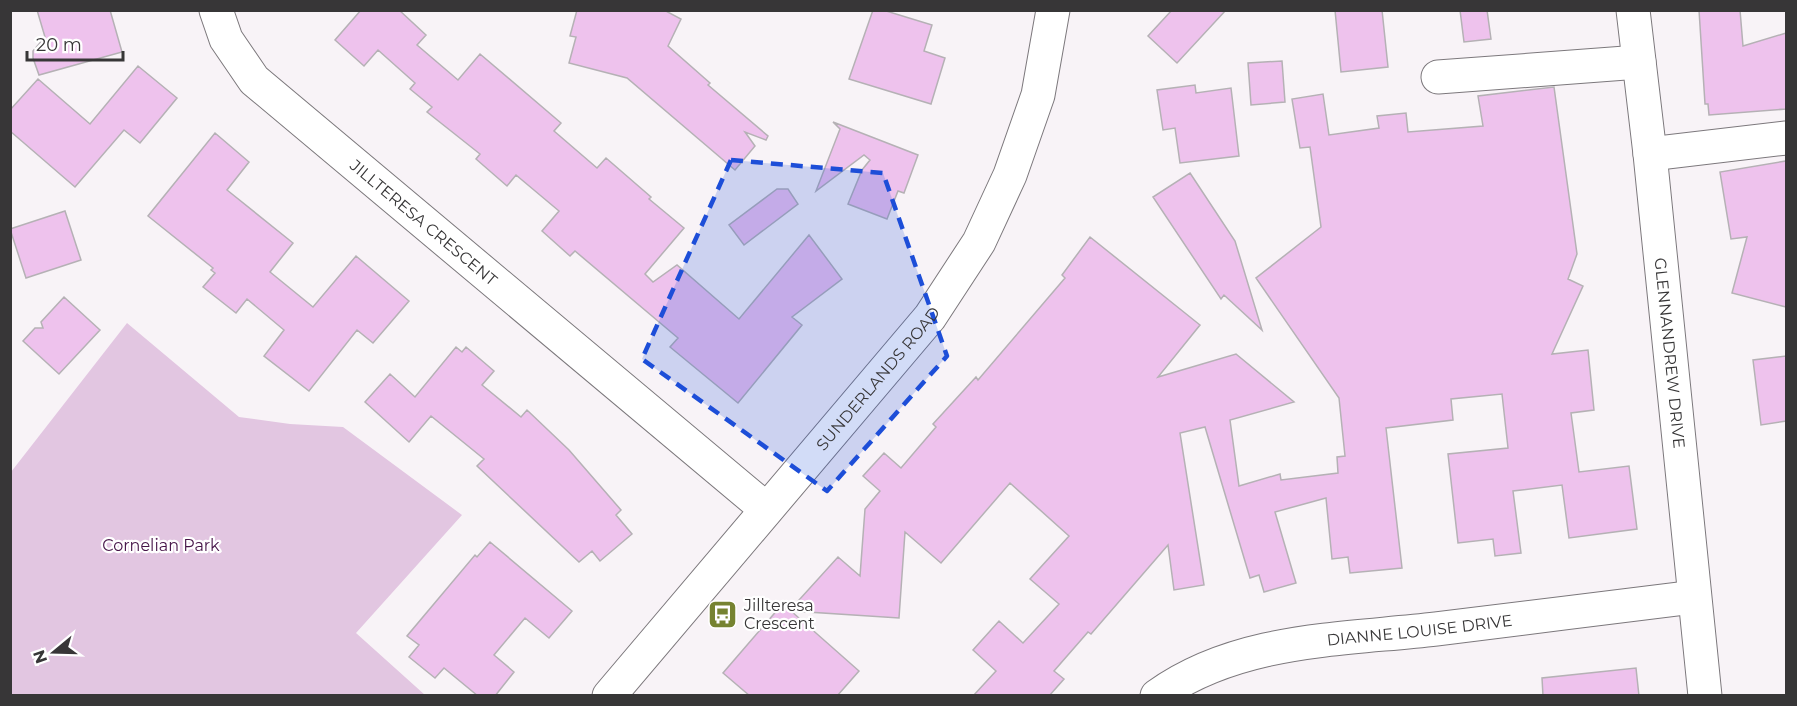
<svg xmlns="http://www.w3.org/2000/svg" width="1797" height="706" viewBox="0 0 1797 706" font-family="Montserrat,sans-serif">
<rect width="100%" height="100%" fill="#f8f3f7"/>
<path fill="#e2c6e1" d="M127,323L239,417L290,424L343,427L462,515L356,633L425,695H11V472Z"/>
<path fill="#eec2ed" stroke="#b5b1b5" stroke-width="1.5" d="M37,10H110L122,52L39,75L33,58V51L45,37Z
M361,10H399L426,35L417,45L458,80L480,54L561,123L554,131L597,168L606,158L651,197L649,199L684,228L645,274L653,282L677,265L739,319L809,235L842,279L792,317L802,325L738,403L670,347L678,338L575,251L570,256L542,231L559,211L516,175L507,186L476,159L480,154L427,112L432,107L410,89L415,83L378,50L364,66L335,40Z
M577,10H664L681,19L668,46L710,83L708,85L768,136L766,140L745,132L755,146L735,170L627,78L569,63L576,37L570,36Z
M873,10H883L932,25L924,51L945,58L931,104L849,79Z
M1172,10H1226L1177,63L1148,36Z
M1335,10H1382L1388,67L1341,72Z
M1460,10H1487L1491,39L1464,42Z
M1699,10H1740L1743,46L1786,33V109L1709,115L1708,104H1705Z
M1282,61L1285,102L1251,105L1248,63Z
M138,66L177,98L140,143L124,130L75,187L10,131V110L38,79L90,124Z
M1195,85L1196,93L1231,88L1239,156L1180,163L1175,128L1163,130L1157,90Z
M1554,87L1577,254L1568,279L1583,286L1552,354L1588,350L1594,410L1571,413L1579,472L1629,466L1637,529L1569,538L1562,485L1513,491L1521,553L1495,556L1493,539L1458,543L1448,454L1508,448L1502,394L1451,399L1453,420L1386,428L1402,568L1350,573L1348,557L1332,559L1326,498L1275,512L1296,583L1264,592L1259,575L1250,578L1205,427L1180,433L1204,585L1174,590L1168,545L1091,634L1088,632L1054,671L1064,679L1049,696H973L996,671L973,650L999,621L1023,643L1059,604L1030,579L1069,536L1010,483L941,563L905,532L899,618L791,611L859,671L837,696H750L723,673L779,608L783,611L787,607L790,610L838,557L860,576L865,509L880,491L863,476L884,453L901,468L936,427L933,424L976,377L978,380L1065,278L1062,275L1090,237L1200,325L1158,377L1236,354L1294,402L1230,420L1239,486L1280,474L1281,480L1338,473L1337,457L1345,456L1339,398L1256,278L1321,227L1310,147L1300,148L1292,99L1323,94L1329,135L1379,128L1377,116L1406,113L1408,132L1483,126L1478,96Z
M833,122L918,155L904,193L898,191L887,219L848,204L862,170L870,160L864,155L816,191L840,129Z
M215,133L249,162L227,190L293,243L270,272L313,307L356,256L409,301L373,343L357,330L309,391L264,356L284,330L247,299L236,313L203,287L215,273L211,270L213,268L148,216Z
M1786,161V307L1732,293L1747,237L1731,239L1720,172Z
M1190,173L1235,241L1262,330L1224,295L1221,299L1153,197Z
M777,189H788L798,204L744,245L729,225Z
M65,211L81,260L26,278L10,229Z
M64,297L100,330L59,374L23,341L35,328H43L41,322Z
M456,347L462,352L466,347L494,371L482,385L521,417L527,410L569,450L621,510L616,515L632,534L600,561L592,551L579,562L477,466L484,459L431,416L409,442L365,402L390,374L415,397Z
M1786,356V421L1761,425L1753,360Z
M490,542L572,611L549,638L525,618L494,655L514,672L495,696H478L444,668L435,678L409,657L419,645L407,636L475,555L477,557Z
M1636,668L1639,696H1543L1542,678Z"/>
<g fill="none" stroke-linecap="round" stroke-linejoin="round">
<defs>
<g id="minor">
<path id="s1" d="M216,10L226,39L254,80L766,509"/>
<path id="s2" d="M1633,10L1650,154L1705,696"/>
<path d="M1438,77L1639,62"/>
<path d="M1650,154L1786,138"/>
<path id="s3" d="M609,696L930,317L979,242L1010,175L1038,95L1053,10"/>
<path id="s4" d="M1157,696C1238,638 1341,640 1436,629C1522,619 1608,607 1694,597"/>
</g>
</defs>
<use href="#minor" stroke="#7c787c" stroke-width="35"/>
<use href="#minor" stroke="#fff" stroke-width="33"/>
</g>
<path fill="#1d4ed8" fill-opacity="0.2" stroke="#1d4ed8" stroke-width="4.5" stroke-dasharray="12 8" stroke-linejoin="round" d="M731,160L883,173L947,356L827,491L642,359Z"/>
<defs>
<symbol id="bus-square" viewBox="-11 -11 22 22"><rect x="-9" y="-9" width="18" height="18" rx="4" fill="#768331" stroke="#fff"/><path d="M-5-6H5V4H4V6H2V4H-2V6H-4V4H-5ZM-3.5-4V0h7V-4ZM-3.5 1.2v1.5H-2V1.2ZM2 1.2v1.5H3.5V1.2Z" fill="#fff"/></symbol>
</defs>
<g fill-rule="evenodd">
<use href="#bus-square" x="706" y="598" width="33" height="33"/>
</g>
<g text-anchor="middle" stroke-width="4.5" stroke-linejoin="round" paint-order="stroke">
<g font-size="16" fill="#373637" stroke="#fff">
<text dy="6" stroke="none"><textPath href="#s1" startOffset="302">JILLTERESA CRESCENT</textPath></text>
<text dy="6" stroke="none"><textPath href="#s2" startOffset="345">GLENNANDREW DRIVE</textPath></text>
<text dy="6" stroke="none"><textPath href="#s3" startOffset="416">SUNDERLANDS ROAD</textPath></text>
<text dy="6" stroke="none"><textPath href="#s4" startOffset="274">DIANNE LOUISE DRIVE</textPath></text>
</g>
<g font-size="16" fill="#451347" stroke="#fff">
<text x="161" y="551">Cornelian Park</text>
</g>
<g font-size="16" fill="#373637" stroke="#fff" text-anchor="start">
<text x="744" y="611">Jillteresa<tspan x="744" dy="18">Crescent</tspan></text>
</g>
</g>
<rect width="1797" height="706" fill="none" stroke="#373637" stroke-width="24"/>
<g transform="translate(54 652) rotate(251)" stroke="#ffffff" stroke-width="4.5" paint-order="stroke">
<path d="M0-4.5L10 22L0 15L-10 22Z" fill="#373637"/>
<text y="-9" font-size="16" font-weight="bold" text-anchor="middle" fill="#373637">N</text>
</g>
<path d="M27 51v9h96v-9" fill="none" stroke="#373637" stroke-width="3"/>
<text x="36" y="51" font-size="18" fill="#373637" stroke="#ffffff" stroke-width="4.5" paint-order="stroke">20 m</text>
</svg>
